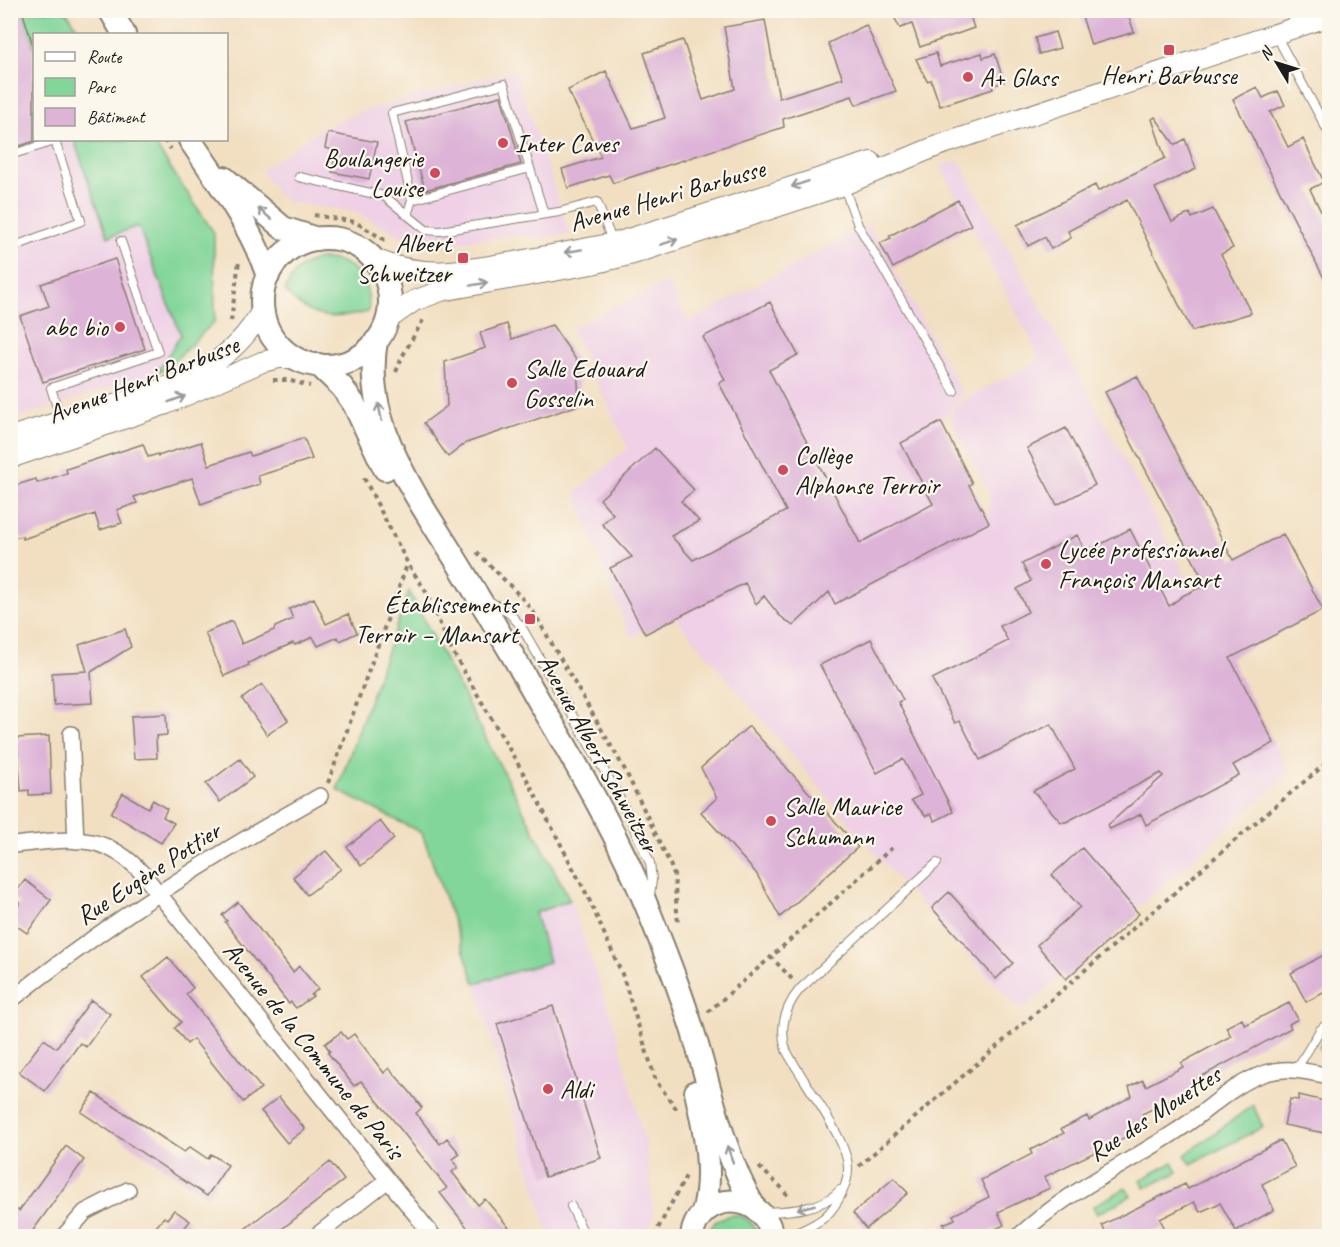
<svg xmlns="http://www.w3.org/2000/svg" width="1340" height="1247" viewBox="0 0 1340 1247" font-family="Caveat,sans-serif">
<rect width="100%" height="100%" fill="#fbf7ec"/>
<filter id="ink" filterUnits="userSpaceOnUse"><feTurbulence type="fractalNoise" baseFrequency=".0167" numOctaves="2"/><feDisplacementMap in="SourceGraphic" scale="12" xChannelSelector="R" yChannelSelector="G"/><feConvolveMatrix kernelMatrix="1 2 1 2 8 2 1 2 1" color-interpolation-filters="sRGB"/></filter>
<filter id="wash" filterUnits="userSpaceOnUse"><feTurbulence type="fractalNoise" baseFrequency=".008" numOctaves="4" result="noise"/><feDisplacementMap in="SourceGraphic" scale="24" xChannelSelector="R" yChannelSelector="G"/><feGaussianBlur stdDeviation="1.35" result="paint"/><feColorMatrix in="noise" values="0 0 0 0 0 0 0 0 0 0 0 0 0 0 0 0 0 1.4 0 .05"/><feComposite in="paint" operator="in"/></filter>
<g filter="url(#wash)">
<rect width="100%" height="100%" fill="#f2dfc1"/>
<path fill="#efd0e6" d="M10,11H66L82,34H34V140H152L214,233L215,321L165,370L11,420Z
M515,71L570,234L543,238L511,235L423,247L353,211L292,203L285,200L276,192L261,170L321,129L362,111Z
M959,161L1091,397L1290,773L1021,1011L945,931L880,859L674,616L630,637L575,493L628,448L571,328L667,282L688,322L869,225L962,392L941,422L989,522V493L950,418L956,404L1036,362V351L940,165Z
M570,900L614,1024L646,1145L654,1216L644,1236H549L475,983L548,962L534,913Z"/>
<path fill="#82d699" stroke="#4f795a" stroke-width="1.5" d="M11,11H66L82,34H34V49L22,11Z
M74,140H152L214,233L215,321L165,370L157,372L181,335L138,226L108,237Z
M321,259C352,257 373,283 368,312C331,320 311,321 285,291C290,274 303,262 321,259Z
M409,591L570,900L535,913L549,962L475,983L422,833L337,790Z
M1329,1031V1053L1319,1048L1325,1035Z
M1253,1105L1263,1127L1191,1164L1185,1155Z
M1173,1162L1178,1172L1145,1188L1140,1180Z
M1126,1188L1131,1196L1097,1214L1093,1206Z
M733,1215C746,1216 755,1224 759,1236H706C711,1223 719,1216 733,1215Z"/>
<g id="blocks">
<path fill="#ddb3d7" d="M10,10H22L34,49V140H38L10,149Z
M906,10H968L974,28L920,47L912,24L900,28L893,15Z
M1080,10H1124L1126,18L1129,17L1134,32L1091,45Z
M765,20L779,98L843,78L828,43L866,25L896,91L856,105L852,96L783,119L784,127L613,183L609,175L568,188L562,169L601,157L568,90L606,71L633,128L665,118L644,53L683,40L703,100L735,89L724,27Z
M1055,32L1060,48L1039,54L1035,38Z
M936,53L940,66L982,53L983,58L995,54L1004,82L992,86L993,89L940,106L931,80L927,81L916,59Z
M1257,87L1263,98L1278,91L1285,105L1270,112L1281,133L1288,147L1303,139L1324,182L1310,189L1329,228V288L1233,99Z
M501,96L521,164L425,190L406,122Z
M1155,117L1175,145L1185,139L1196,169L1155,188L1172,222L1190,213L1192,218L1213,209L1233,248L1221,254L1251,313L1192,331L1127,200L1068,231L1071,238L1051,249L1045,237L1028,246L1017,225L1095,185L1098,191L1165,158L1152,119Z
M328,133L377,142L369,179L332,172L336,151L325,148Z
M958,200L971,225L893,268L880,243L891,238L889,236Z
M115,259L145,349L43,382L20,316L49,306L41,284Z
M770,302L798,355L769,370L860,543L933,504L901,443L941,422L972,483L969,485L989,523L835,604L829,592L793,626L779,615L764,596L756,604L745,583L645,634L610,568L632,557L602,524L613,514L600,499L655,448L694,490L681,501L699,521L671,536L693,560L786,511L719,383L725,380L703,337Z
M507,324L512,339L552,325L577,361L579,405L466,443L448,457L424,423L447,406L445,362L485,348L480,333Z
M1137,376L1233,560L1283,534L1323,610L1230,658L1274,743L1233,765L1239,775L1146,825L1141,814L1110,829L1108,825L1163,776L1161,773L1066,822H1061L1033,791L1075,769L1051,724L980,760L960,721L955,723L932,679L1008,641L1000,626L1028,612L1017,589L1031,581L1022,564L1077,535L1086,552L1130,529L1169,606L1184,595L1206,585L1105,392Z
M1066,428L1095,485L1057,505L1027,448Z
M304,438L312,459L258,476L260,484L229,494L201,504L192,478L134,497L137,503L117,510L122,523L100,530L95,514L23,539L22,536L10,539V487L36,479L37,483L67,473L66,469L143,444L148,457L158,454V456L201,442L209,465L249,452L251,456Z
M314,598L326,624L348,614L357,633L340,641L338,637L318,646L313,637L295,645L293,643L248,663L249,665L224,676L205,633L232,621L242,644L274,630L275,627L293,619L289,609Z
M125,629L131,647L91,672L93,703L54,705L52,673L87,671L79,645Z
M871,639L903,700L898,702L953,812L935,821L931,814L926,816L911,800L921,795L903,759L877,773L820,665Z
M262,684L288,720L267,735L242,699Z
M166,714L167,735L156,736L157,758L134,759L131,716Z
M749,726L858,847L780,917L756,873L701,812L717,798L701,768Z
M49,736L51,794L29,795V790L21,791L17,738Z
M240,759L253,777L220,802L206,784Z
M123,793L148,808L153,800L167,809L163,817L174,823L161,843L111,813Z
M380,821L394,839L361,866L347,847Z
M1082,848L1139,914L1066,979L1037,945L1080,907L1052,875Z
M326,851L341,869L307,895L293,877Z
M25,880L51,900L27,933L10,921V916L20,903L12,897Z
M949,892L1013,963L996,979L932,908Z
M238,902L293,972L299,966L318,989L311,995L313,996L296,1008L291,1002L289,1004L225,922L227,921L222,915Z
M1329,952V990L1306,1002L1291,973Z
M168,957L193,988L186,994L261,1088L243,1102L193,1039L187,1044L175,1028L181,1022L143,977Z
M91,1000L110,1014L86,1047L80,1043L45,1091L19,1072L44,1039L56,1048Z
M1289,1003L1298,1019L1289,1024L1291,1028L1191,1082L1194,1088L1142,1114L1148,1126L1044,1177L1050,1188L998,1212L1004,1225L981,1236H950L943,1224L955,1219L953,1215L989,1197L981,1180L1032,1154L1030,1150L1064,1133L1061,1129L1087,1116L1089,1120L1132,1096L1129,1087L1143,1080L1146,1086L1183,1067L1181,1063L1231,1036L1226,1027L1242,1019L1245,1025Z
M553,1006L601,1158L545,1177L497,1024Z
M341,1032L347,1039L354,1034L384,1073L389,1068L410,1092L422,1108L416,1113L440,1144L447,1138L460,1154L453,1159L458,1167L452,1172L478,1205L485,1199L516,1236H474L440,1193L447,1188L386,1111L361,1081L354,1086L328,1053L330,1051L325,1044Z
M94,1093L184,1152L190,1147L208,1159L211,1154L228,1165L207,1196L81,1112Z
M1299,1095L1329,1102V1134L1284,1125L1290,1099L1298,1100Z
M279,1097L305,1129L287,1143L261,1111Z
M1281,1140L1295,1167L1262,1184L1274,1210L1236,1231L1220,1203L1200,1212L1194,1202L1160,1219L1164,1227L1143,1236H1107L1102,1225L1185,1184L1188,1189Z
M66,1146L84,1160L29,1236H17L10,1232V1205L19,1211Z
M330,1162L344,1180L273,1236H236Z
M894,1178L908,1193L866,1229L853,1213Z
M174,1210L190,1221L178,1236H149L164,1217L167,1219Z"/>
</g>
</g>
<g filter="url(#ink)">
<use href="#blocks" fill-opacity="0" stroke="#877e6e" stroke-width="1.5"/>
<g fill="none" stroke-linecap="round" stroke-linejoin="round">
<defs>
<path id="service" d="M1276,35L1330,135
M10,155L55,141L81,221L10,248
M299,177L384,196L426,230L440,231L559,212L597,202L613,243
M844,187L858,225L954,391
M412,200L392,113L504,84L544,214
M407,215L412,200L530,168
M61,420L51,388L158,352L121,241
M488,600L510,614L521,626L616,791L630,819L650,863L652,880L650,895
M1296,1070L1320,1030L1330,1021
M571,1206L585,1236
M765,1212C790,1211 822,1210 840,1190
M790,1236C802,1230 816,1225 826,1216C838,1204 849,1183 848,1167C847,1138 801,1079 786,1050C779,1027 785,1007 800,989L937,863"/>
<path id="minor" d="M71,734L76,841
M10,845C66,841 101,828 143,874L433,1236
M10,1001C108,923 210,857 320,796
M64,1236L85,1212L128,1190
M316,1236L388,1180
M1019,1236C1067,1191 1124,1166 1178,1130C1207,1112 1233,1083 1266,1073C1288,1066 1308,1072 1330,1076"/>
<path id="tertiary" d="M374,259C425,280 467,270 519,261C552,255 585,249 619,242L871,162
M387,320L414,301L441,291L592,264L633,254L843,185L937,146L1330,16
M10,437C43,427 75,417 108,407C170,387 231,370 263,308
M10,458L166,404L262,362L279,358H296"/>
<path id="secondary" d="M110,10L124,34
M190,140C219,183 251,226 268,276
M224,178L283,228L317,239
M262 302a64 64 0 1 1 128 0a64 64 0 1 1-128 0Z
M376,341C361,424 418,498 459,565C486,610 513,655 539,701C580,770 620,839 650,914C667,957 684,1000 697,1045C713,1100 725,1157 754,1207
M319,365L342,387L354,404L385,469
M696,1092C705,1132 714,1172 703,1213
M692,1236C699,1190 764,1190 772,1236"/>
</defs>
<use href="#service" stroke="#877e6e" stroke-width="10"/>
<use href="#minor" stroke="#877e6e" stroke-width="18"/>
<use href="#tertiary" stroke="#877e6e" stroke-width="22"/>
<use href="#secondary" stroke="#877e6e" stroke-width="26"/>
<path stroke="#877e6e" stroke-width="4" stroke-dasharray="4.5 4.5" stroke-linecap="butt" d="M164,140L171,149
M314,215L355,222L388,242
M231,321L239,261
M396,372L402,357L423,320
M273,380H287L310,386
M364,478L408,564L425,590L451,649L529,783L588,897L622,974L656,1081L678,1111
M477,552L521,597L534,613L625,770L670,864L674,875L678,924
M328,783L407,565
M792,979L771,957L895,845
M708,1012L771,957
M859,1166L1248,829L1330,760
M759,1167L783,1189L789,1198
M654,1236L686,1176"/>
<use href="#service" stroke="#fff" stroke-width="8"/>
<use href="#minor" stroke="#fff" stroke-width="15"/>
<use href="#tertiary" stroke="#fff" stroke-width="20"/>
<use href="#secondary" stroke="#fff" stroke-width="22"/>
</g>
<defs><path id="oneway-shaft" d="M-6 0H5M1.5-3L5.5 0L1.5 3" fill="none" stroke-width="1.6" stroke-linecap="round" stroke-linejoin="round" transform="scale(1.5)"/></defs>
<g stroke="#999">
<use href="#oneway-shaft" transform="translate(800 184) rotate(162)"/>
<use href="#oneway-shaft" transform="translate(265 214) rotate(-140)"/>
<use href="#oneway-shaft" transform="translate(669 242) rotate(-18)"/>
<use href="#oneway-shaft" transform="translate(573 251) rotate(170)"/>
<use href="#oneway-shaft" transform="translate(479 284) rotate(-10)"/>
<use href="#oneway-shaft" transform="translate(177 399) rotate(-21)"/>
<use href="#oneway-shaft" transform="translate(380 412) rotate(-101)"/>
<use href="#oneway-shaft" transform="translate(730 1154) rotate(-109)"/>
<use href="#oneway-shaft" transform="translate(806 1207) rotate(166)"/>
</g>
</g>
<g fill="#d1495b" stroke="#fbf7ec" stroke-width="2">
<rect x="1163" y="44" width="12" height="12" rx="3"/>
<circle cx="968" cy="77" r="6"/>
<circle cx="503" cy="143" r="6"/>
<circle cx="435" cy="173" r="6"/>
<rect x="457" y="252" width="12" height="12" rx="3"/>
<circle cx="120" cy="327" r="6"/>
<circle cx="512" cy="383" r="6"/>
<circle cx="783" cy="470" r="6"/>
<circle cx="1046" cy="564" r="6"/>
<rect x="524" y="613" width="12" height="12" rx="3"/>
<circle cx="771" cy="821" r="6"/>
<circle cx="548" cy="1089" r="6"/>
</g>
<g text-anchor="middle" stroke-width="4.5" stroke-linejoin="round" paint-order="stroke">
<g font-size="26" fill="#1c1c1c" stroke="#fbf7ec" text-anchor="start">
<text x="1169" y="84" text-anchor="middle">Henri Barbusse</text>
<text x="980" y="86">A+ Glass</text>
<text x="515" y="152">Inter Caves</text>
<text x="423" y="167" text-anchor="end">Boulangerie<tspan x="423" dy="30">Louise</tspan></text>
<text x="451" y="252" text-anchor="end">Albert<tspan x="451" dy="30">Schweitzer</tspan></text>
<text x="108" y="336" text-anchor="end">abc bio</text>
<text x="524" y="377">Salle Edouard<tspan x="524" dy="30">Gosselin</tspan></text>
<text x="795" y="464">Collège<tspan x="795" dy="30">Alphonse Terroir</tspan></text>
<text x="1058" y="558">Lycée professionnel<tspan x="1058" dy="30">François Mansart</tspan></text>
<text x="518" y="613" text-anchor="end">Établissements<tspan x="518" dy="30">Terroir – Mansart</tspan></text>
<text x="783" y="815">Salle Maurice<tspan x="783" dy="30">Schumann</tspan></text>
<text x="560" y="1098">Aldi</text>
</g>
<g font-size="26" fill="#1c1c1c" stroke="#fbf7ec">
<text transform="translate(667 195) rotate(-16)" y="9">Avenue Henri Barbusse</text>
<text transform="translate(143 379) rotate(-21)" y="9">Avenue Henri Barbusse</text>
<text transform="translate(599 753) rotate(61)" y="9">Avenue Albert Schweitzer</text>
<text transform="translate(148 873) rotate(-33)" y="9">Rue Eugène Pottier</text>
<text transform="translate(314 1050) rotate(51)" y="9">Avenue de la Commune de Paris</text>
<text transform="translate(1154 1113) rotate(-33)" y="9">Rue des Mouettes</text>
</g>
</g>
<rect width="1340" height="1247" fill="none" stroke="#fbf7ec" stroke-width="36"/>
<rect x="33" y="33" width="195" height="108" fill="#fbf7ec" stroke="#a29f99" stroke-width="1.5"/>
<rect x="45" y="52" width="30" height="9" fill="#ffffff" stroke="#a29f99" stroke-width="1.5"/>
<text x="87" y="63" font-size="18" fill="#1c1c1c">Route</text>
<rect x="45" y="78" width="30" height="18" fill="#82d699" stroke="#a29f99" stroke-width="1.5"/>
<text x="87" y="93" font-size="18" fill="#1c1c1c">Parc</text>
<rect x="45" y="108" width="30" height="18" fill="#ddb3d7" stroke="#a29f99" stroke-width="1.5"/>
<text x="87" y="123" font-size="18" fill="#1c1c1c">Bâtiment</text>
<g transform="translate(1277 63) rotate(308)" stroke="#fbf7ec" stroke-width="4.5" paint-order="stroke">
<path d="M0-4.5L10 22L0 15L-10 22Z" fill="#1c1c1c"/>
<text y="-9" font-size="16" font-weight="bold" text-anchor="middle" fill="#1c1c1c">N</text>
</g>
</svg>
